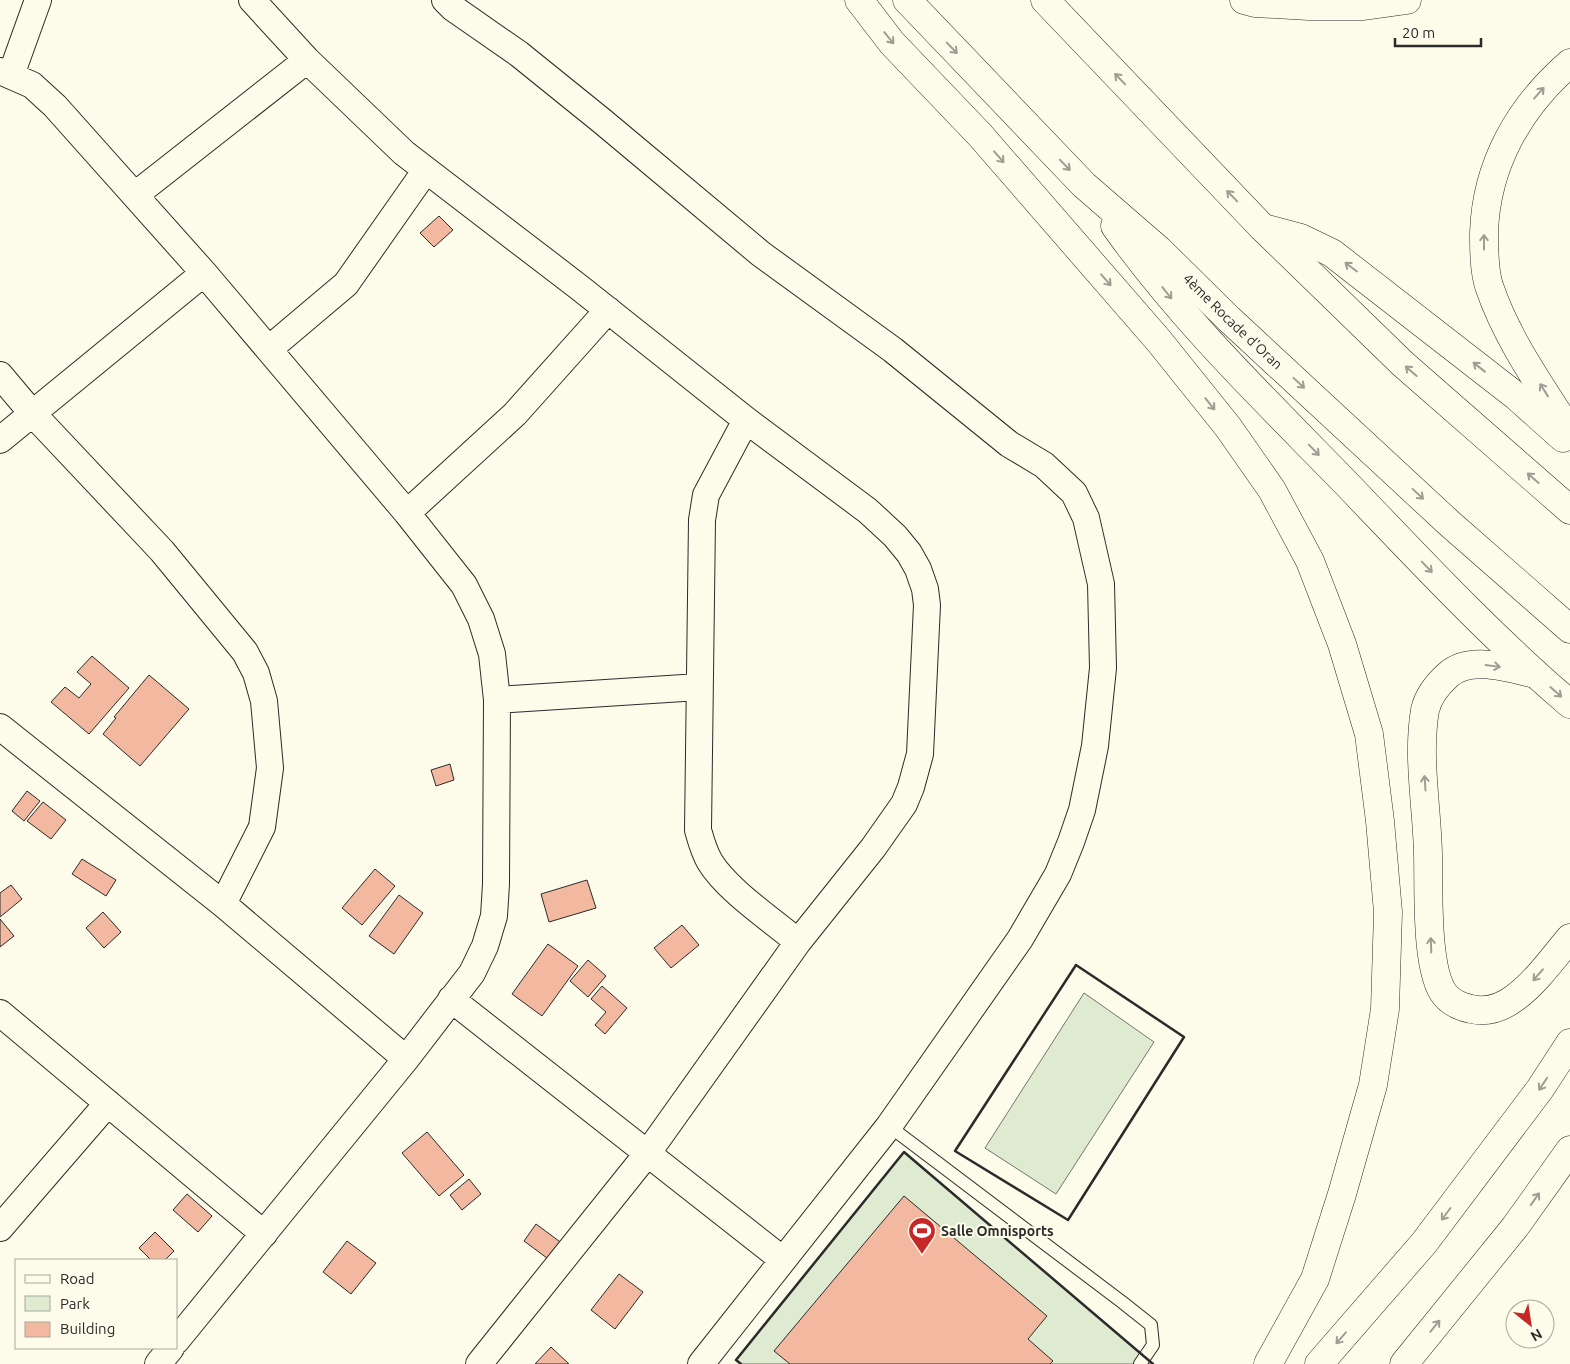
<svg xmlns="http://www.w3.org/2000/svg" width="1570" height="1364" viewBox="0 0 1570 1364" font-family="Ubuntu,sans-serif">
<rect width="100%" height="100%" fill="#fdfbea"/>
<path fill="#deebd1" stroke="#74746e" d="M1084,993L1154,1042L1056,1194L985,1148Z
M904,1152L1153,1364H741L736,1360Z"/>
<path fill="#f2b8a0" stroke="#2b2b2b" d="M439,216L453,230L434,247L420,233Z
M92,656L129,688L89,734L51,702L65,687L79,698L91,684L77,672Z
M149,675L189,709L140,766L103,734L116,718L114,717Z
M450,764L454,780L436,786L431,770Z
M27,791L40,801L24,821L12,811Z
M43,802L66,820L51,839L27,821Z
M82,859L116,880L106,896L72,874Z
M375,869L395,886L362,925L342,908Z
M587,880L596,908L549,922L541,894Z
M11,885L22,899L0,917V893Z
M399,895L423,913L394,954L369,936Z
M103,912L121,932L104,948L86,928Z
M0,919L14,936L0,947Z
M682,925L699,945L671,968L654,948Z
M548,944L578,966L542,1016L512,994Z
M588,960L606,976L588,997L570,981Z
M602,986L627,1008L605,1034L595,1025L606,1012L591,999Z
M427,1132L464,1175L439,1196L402,1153Z
M469,1179L481,1194L462,1210L450,1195Z
M187,1194L212,1216L198,1232L173,1210Z
M904,1196L1047,1316L1028,1339L1053,1361L1050,1364H790L774,1351Z
M536,1224L563,1244L551,1261L524,1241Z
M155,1232L174,1251L165,1260H151L139,1248Z
M347,1241L376,1263L351,1294L323,1272Z
M619,1274L643,1292L615,1329L591,1310Z
M551,1347L569,1364H535Z"/>
<g fill="none" stroke-linecap="round" stroke-linejoin="round">
<defs>
<path id="service" d="M889,1126L1122,1302L1151,1325L1153,1345L1140,1364"/>
<path id="minor" d="M252,0L307,60L404,153L580,288L746,420L868,511L895,536L909,553L918,569L925,589L927,605L920,754L911,787L904,804L873,848L798,942L647,1154L479,1364
M445,0L453,8L519,54L602,121L761,254L893,350L1009,444L1044,465L1074,493L1086,518L1101,584L1103,668L1095,746L1082,810L1071,842L1058,874L1020,939L889,1126L701,1364
M0,71L32,85L55,106L204,273L407,513L464,585L481,619L492,654L497,700L496,884L494,916L485,946L472,973L406,1059L176,1341
M11,75L38,0
M135,195L307,60
M269,349L346,284L426,170
M0,375L32,413L162,551L245,652L256,673L264,701L270,768L262,827L223,904
M746,420L706,495L702,520L698,830C701,841 704,852 710,862C727,890 772,920 798,942
M0,440L204,273
M407,513L515,414L608,310
M497,700L699,687
M0,727L223,904L406,1059
M451,999L783,1260
M0,1013L264,1234
M0,1228L108,1103
M158,1364L171,1348"/>
<path id="trunk" d="M1319,1364L1424,1243L1540,1089L1570,1043
M1404,1364L1515,1227L1570,1150"/>
<g id="motorway">
<path d="M859,0L892,43L980,135L1159,341L1228,427L1272,490L1310,561L1342,644L1369,734L1380,821L1388,912L1385,1009L1373,1085L1342,1194L1315,1279L1268,1364"/>
<path id="s1" d="M907,0L1084,185L1159,250L1229,319L1449,523L1570,629"/>
<path d="M1045,0L1262,227L1403,364L1570,510"/>
<path d="M1244,0L1255,3L1309,6H1364L1407,0"/>
<path d="M1570,63C1519,107 1486,165 1484,233C1484,250 1484,270 1489,286C1507,339 1540,385 1570,432"/>
<path d="M1115,226C1181,319 1263,398 1342,479C1416,556 1489,635 1570,704"/>
<path d="M1263,228L1301,238L1332,253L1516,396L1563,438"/>
<path d="M1535,674C1509,668 1470,655 1448,675C1438,684 1428,697 1425,710C1417,757 1427,807 1428,854C1429,887 1425,970 1445,995C1452,1003 1461,1007 1471,1009C1488,1013 1503,1007 1516,997C1537,981 1553,958 1570,938"/>
</g>
</defs>
<use href="#service" stroke="#2b2b2b" stroke-width="14"/>
<use href="#minor" stroke="#2b2b2b" stroke-width="28"/>
<use href="#trunk" stroke="#2b2b2b" stroke-width="29"/>
<use href="#motorway" stroke="#2b2b2b" stroke-width="29"/>
<use href="#service" stroke="#fdfbea" stroke-width="12"/>
<use href="#minor" stroke="#fdfbea" stroke-width="26"/>
<use href="#trunk" stroke="#fdfbea" stroke-width="28"/>
<use href="#motorway" stroke="#fdfbea" stroke-width="28"/>
<path stroke="#2b2b2b" stroke-width="2.5" d="M1076,965L1184,1037L1068,1220L955,1151Z
M741,1364L736,1360L904,1152L1153,1364"/>
</g>
<defs><path id="oneway-shaft" d="M-6 0H5M1.5-3L5.5 0L1.5 3" fill="none" stroke-width="1.6" stroke-linecap="round" stroke-linejoin="round" transform="scale(1.25)"/></defs>
<g stroke="#9e9d94">
<use href="#oneway-shaft" transform="translate(889 38) rotate(51)"/>
<use href="#oneway-shaft" transform="translate(952 48) rotate(46)"/>
<use href="#oneway-shaft" transform="translate(1120 79) rotate(-134)"/>
<use href="#oneway-shaft" transform="translate(1539 93) rotate(-48)"/>
<use href="#oneway-shaft" transform="translate(999 157) rotate(49)"/>
<use href="#oneway-shaft" transform="translate(1065 165) rotate(46)"/>
<use href="#oneway-shaft" transform="translate(1232 196) rotate(-134)"/>
<use href="#oneway-shaft" transform="translate(1484 242) rotate(-90)"/>
<use href="#oneway-shaft" transform="translate(1351 267) rotate(-143)"/>
<use href="#oneway-shaft" transform="translate(1106 280) rotate(49)"/>
<use href="#oneway-shaft" transform="translate(1167 293) rotate(51)"/>
<use href="#oneway-shaft" transform="translate(1479 367) rotate(-142)"/>
<use href="#oneway-shaft" transform="translate(1411 371) rotate(-139)"/>
<use href="#oneway-shaft" transform="translate(1299 383) rotate(43)"/>
<use href="#oneway-shaft" transform="translate(1544 390) rotate(-122)"/>
<use href="#oneway-shaft" transform="translate(1210 404) rotate(51)"/>
<use href="#oneway-shaft" transform="translate(1314 450) rotate(46)"/>
<use href="#oneway-shaft" transform="translate(1533 478) rotate(-139)"/>
<use href="#oneway-shaft" transform="translate(1418 494) rotate(43)"/>
<use href="#oneway-shaft" transform="translate(1427 567) rotate(46)"/>
<use href="#oneway-shaft" transform="translate(1493 666) rotate(8)"/>
<use href="#oneway-shaft" transform="translate(1556 692) rotate(41)"/>
<use href="#oneway-shaft" transform="translate(1425 783) rotate(-94)"/>
<use href="#oneway-shaft" transform="translate(1431 945) rotate(-92)"/>
<use href="#oneway-shaft" transform="translate(1538 975) rotate(131)"/>
<use href="#oneway-shaft" transform="translate(1543 1084) rotate(124)"/>
<use href="#oneway-shaft" transform="translate(1535 1199) rotate(-55)"/>
<use href="#oneway-shaft" transform="translate(1446 1214) rotate(127)"/>
<use href="#oneway-shaft" transform="translate(1435 1326) rotate(-51)"/>
<use href="#oneway-shaft" transform="translate(1341 1338) rotate(131)"/>
</g>
<defs>
<symbol id="stadium-pin" viewBox="-11 -11 22 30"><path d="M0 17L-7.5 6A9.5 9.5 0 1 1 7.5 6Z" fill="#c62828" stroke="#fdfbea"/><path d="M0-5a6.5 5 0 1 0 0 10a6.5 5 0 1 0 0-10ZM-3.5-1.8h7v3.6h-7Z" fill="#fff"/></symbol>
</defs>
<g fill-rule="evenodd">
<use href="#stadium-pin" x="906" y="1215" width="32" height="43"/>
</g>
<g text-anchor="middle" stroke-width="4" stroke-linejoin="round" paint-order="stroke">
<g font-size="14" fill="#2b2b2b" stroke="#fdfbea">
<text dy="5" stroke="none"><textPath href="#s1" startOffset="458">4ème Rocade d'Oran</textPath></text>
</g>
<g font-size="14" font-weight="bold" fill="#2b2b2b" stroke="#fdfbea" text-anchor="start">
<text x="941" y="1236">Salle Omnisports</text>
</g>
</g>
<rect x="15" y="1259" width="162" height="90" fill="#fdfbea" stroke="#a9a89e"/>
<rect x="25" y="1275" width="25" height="8" fill="#fdfbea" stroke="#a9a89e"/>
<text x="60" y="1284" font-size="15" fill="#2b2b2b">Road</text>
<rect x="25" y="1296" width="25" height="15" fill="#deebd1" stroke="#a9a89e"/>
<text x="60" y="1309" font-size="15" fill="#2b2b2b">Park</text>
<rect x="25" y="1322" width="25" height="15" fill="#f2b8a0" stroke="#a9a89e"/>
<text x="60" y="1334" font-size="15" fill="#2b2b2b">Building</text>
<g transform="translate(1530 1324) rotate(150)"><circle r="24" fill="#fdfbea" stroke="#a9a89e"/>
<path d="M0-4L9 19L0 12L-9 19Z" fill="#c62828"/>
<text y="-8" font-size="14" font-weight="bold" text-anchor="middle" fill="#2b2b2b">N</text>
</g>
<path d="M1395 38v8h86v-8" fill="none" stroke="#2b2b2b" stroke-width="2.5"/>
<text x="1402" y="38" font-size="15" fill="#2b2b2b" stroke="#fdfbea" stroke-width="4" paint-order="stroke">20 m</text>
</svg>
